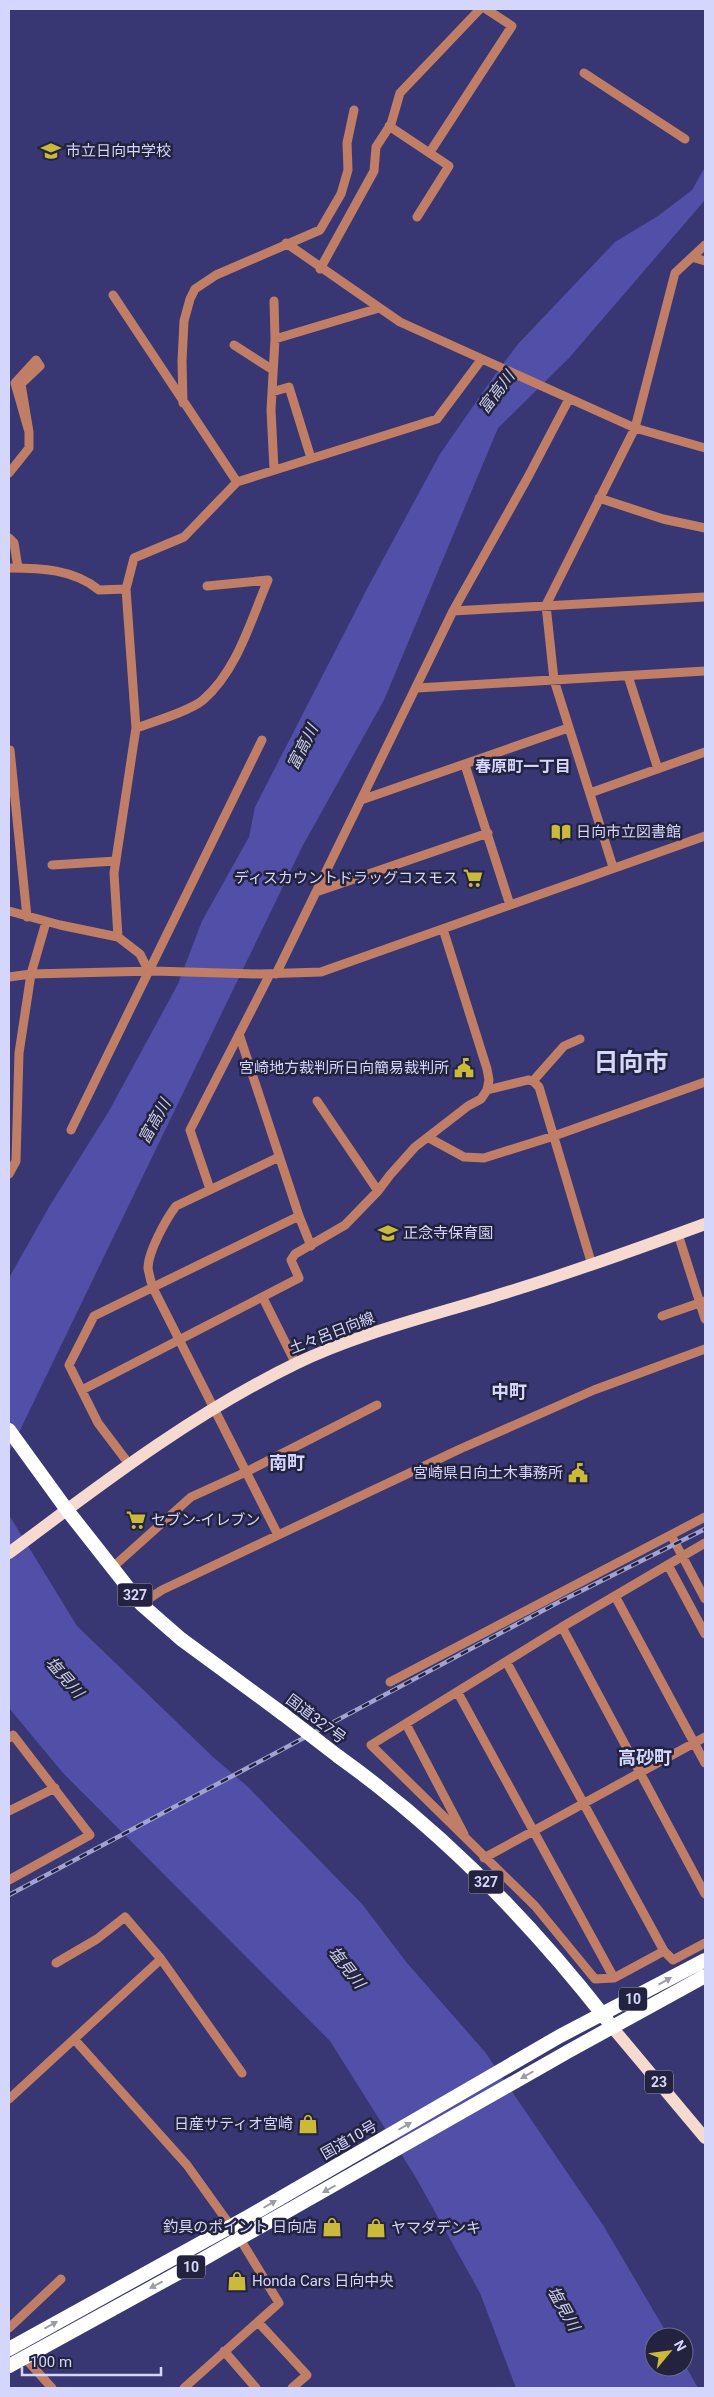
<svg xmlns="http://www.w3.org/2000/svg" width="714" height="2397" viewBox="0 0 714 2397" font-family="Roboto,'Noto Sans JP',sans-serif">
<rect width="100%" height="100%" fill="#383773"/>
<path fill="#524fa8" d="M705,167V200L569,358L498,428L384,700L302,847L9,1453V1278L49,1207L109,1111L178,984L202,921L249,837L255,807L368,587L440,454L494,376L518,344L615,242L658,216L692,190Z
M9,1515L77,1626L213,1757L247,1786L362,1904L407,1963L485,2052L603,2225L669,2337H654V2367H684V2363L698,2388H516L480,2293L415,2176L330,2041L63,1773L9,1708Z"/>
<g fill="none" stroke-linecap="round" stroke-linejoin="round">
<path stroke="#c07e66" stroke-width="9" d="M584,73L685,139
M389,126L449,166L417,217
M430,152L512,26L486,9
M286,243L400,322L635,428L705,448
M692,257L705,261
M320,269L374,171L376,147L391,124L400,93L480,9
M113,295L237,482
M274,301L275,339L271,410L274,469
M275,339L379,308
M234,345L273,370
M272,392L289,387L311,458
M183,403L182,361L184,321L190,299L195,289L216,275L320,230L341,194L348,170L347,143L354,110
M9,473L29,448V432L21,384L40,366L36,360L15,383L29,432
M599,498L663,519L705,528
M9,538L14,543L18,568
M9,568C40,568 74,569 99,590L126,589
M453,611L705,597
M628,676L658,769
M417,688L705,671
M136,728C153,722 190,711 203,700C237,671 251,620 268,580L207,586
M10,750L27,917
M465,765L510,905
M590,793L705,752
M364,799L568,728
M52,865L116,861
M613,867L554,680L546,605L635,428L675,273L705,245
M316,892L488,833
M9,911L60,925L118,937L140,954L149,972
M118,937L114,873L136,728L126,589L134,558L184,537L237,482L437,419L481,360
M276,974L453,611L528,477L569,399
M9,977L31,974L153,971L260,974L321,972L705,836
M239,1034L299,1216L311,1246
M533,1081L564,1046L580,1039
M487,1090L528,1080L533,1081L539,1087L592,1265
M317,1101L378,1191
M71,1130L262,740
M429,1138L464,1157L484,1158L554,1136L705,1082
M9,1174L16,1161L19,1053L31,974L46,922
M210,1189L190,1130L270,974
M678,1234L705,1319
M263,1298L296,1364
M662,1316L705,1301
M82,1390L299,1278L291,1260L295,1254L345,1225L378,1191L390,1175L415,1147L468,1106L481,1099L487,1090L489,1080L487,1069L443,929
M129,1464L98,1423L69,1365L94,1316L299,1216
M278,1535L153,1288C151,1282 149,1274 148,1268C148,1252 166,1219 176,1206L279,1157
M671,1535L705,1599
M668,1565L705,1634
M113,1567L191,1497L246,1472L377,1405
M615,1596L705,1763
M141,1604L162,1590L460,1449L594,1390L705,1349
M562,1627L705,1894
M507,1663L664,1951L673,1960L705,1943
M390,1682L705,1517
M458,1693L614,1978
M406,1724L464,1834
M9,1738L13,1735L90,1835L9,1880
M9,1811L55,1788
M484,1858L705,1737
M664,1951L614,1978L595,1979L535,1906L371,1745L562,1627L705,1543
M56,1963L97,1939L125,1917L161,1959L242,2073
M74,2039L187,2165L240,2239L279,2303L184,2388
M9,2099L161,1959
M258,2322L307,2375L292,2388
M9,2328L61,2279
M224,2351L256,2388
M24,2357L52,2388"/>
<path stroke="#f6dad0" stroke-width="12" d="M9,1553C100,1485 192,1414 295,1364C359,1333 431,1316 498,1295C568,1274 637,1249 705,1224
M612,2027L705,2138"/>
<path stroke="#fff" stroke-width="14" d="M9,1430L67,1510L141,1604L181,1639L283,1714
M339,1757C441,1830 529,1920 607,2020
M9,2349L246,2218L560,2036L705,1960
M9,2366L191,2266L569,2051L705,1976"/>
<defs>
<path id="rail" d="M9,1895L557,1603L705,1529"/>
</defs>
<use href="#rail" stroke="#a2a4d0" stroke-width="4.5"/>
<use href="#rail" stroke="#23233f" stroke-width="2.5" stroke-dasharray="8" stroke-linecap="butt"/>
<path stroke="#fff" stroke-width="14" d="M283,1714L339,1757"/>
</g>
<defs><path id="oneway-solid" d="M-6-.8H1V-3.2L6.5 0L1 3.2V.8H-6Z" transform="scale(1.25)"/></defs>
<g fill="#9c9ca9">
<use href="#oneway-solid" transform="translate(665 1981) rotate(-29)"/>
<use href="#oneway-solid" transform="translate(527 2075) rotate(150)"/>
<use href="#oneway-solid" transform="translate(405 2126) rotate(-30)"/>
<use href="#oneway-solid" transform="translate(329 2189) rotate(151)"/>
<use href="#oneway-solid" transform="translate(270 2204) rotate(-30)"/>
<use href="#oneway-solid" transform="translate(156 2285) rotate(152)"/>
<use href="#oneway-solid" transform="translate(51 2325) rotate(-29)"/>
</g>
<defs>
<symbol id="school-bare" viewBox="-9 -9 18 18"><path d="M0-5L7-2L0 1L-7-2ZM-4 1L0 2.5L4 1V4Q0 6-4 4Z" fill="#cbba39" stroke="#23233f" stroke-width="2.5" paint-order="stroke"/></symbol>
<symbol id="library-bare" viewBox="-9 -9 18 18"><path d="M-6-4Q-3-5.5-.7-3.5V5Q-3 3-6 4ZM6-4Q3-5.5 .7-3.5V5Q3 3 6 4Z" fill="#cbba39" stroke="#23233f" stroke-width="2.5" paint-order="stroke"/></symbol>
<symbol id="supermarket-bare" viewBox="-9 -9 18 18"><path d="M-6-5.5h2.5l.6 2H6L4.5 2H-2.5L-4.4-4H-6ZM-1.5 3.2a1.3 1.3 0 1 0 .1 0ZM3 3.2a1.3 1.3 0 1 0 .1 0Z" fill="#cbba39" stroke="#23233f" stroke-width="2.5" paint-order="stroke"/></symbol>
<symbol id="civic-bare" viewBox="-9 -9 18 18"><path d="M-.6-6.5H3V-4.5H.6V-3L4-1V1h2V6H-6V1h2V-1L-.6-3ZM-1.2 2.5V6h2.4V2.5Z" fill="#cbba39" stroke="#23233f" stroke-width="2.5" paint-order="stroke"/></symbol>
<symbol id="shop-bare" viewBox="-9 -9 18 18"><path d="M-5-2.5h2.3a2.7 3.5 0 0 1 5.4 0H5L5.5 6h-11ZM-1.5-2.5h3a1.5 2.3 0 0 0-3 0Z" fill="#cbba39" stroke="#23233f" stroke-width="2.5" paint-order="stroke"/></symbol>
</defs>
<g fill-rule="evenodd">
<use href="#school-bare" x="37" y="137" width="28" height="28"/>
<use href="#library-bare" x="547" y="818" width="28" height="28"/>
<use href="#supermarket-bare" x="459" y="864" width="28" height="28"/>
<use href="#civic-bare" x="450" y="1054" width="28" height="28"/>
<use href="#school-bare" x="374" y="1219" width="28" height="28"/>
<use href="#civic-bare" x="564" y="1459" width="28" height="28"/>
<use href="#supermarket-bare" x="122" y="1506" width="28" height="28"/>
<use href="#shop-bare" x="294" y="2110" width="28" height="28"/>
<use href="#shop-bare" x="318" y="2213" width="28" height="28"/>
<use href="#shop-bare" x="362" y="2214" width="28" height="28"/>
<use href="#shop-bare" x="223" y="2267" width="28" height="28"/>
</g>
<g text-anchor="middle" stroke-width="5" stroke-linejoin="round" paint-order="stroke">
<g fill="#23233f" stroke="#9fa1c3" stroke-width="1">
<rect x="117.5" y="1583.5" width="35" height="23" rx="4"/>
<rect x="468.5" y="1870.5" width="35" height="23" rx="4"/>
<rect x="619" y="1987.5" width="28" height="23" rx="4"/>
<rect x="645" y="2070.5" width="28" height="23" rx="4"/>
<rect x="177" y="2255.5" width="28" height="23" rx="4"/>
</g>
<g font-size="14" font-weight="bold" fill="#d4d7fb">
<text x="135" y="1600">327</text>
<text x="486" y="1887">327</text>
<text x="633" y="2004">10</text>
<text x="659" y="2087">23</text>
<text x="191" y="2272">10</text>
</g>
<g font-size="15" fill="#d4d7fb" stroke="#23233f" text-anchor="start">
<text x="66" y="156">市立日向中学校</text>
<text x="576" y="837">日向市立図書館</text>
<text x="458" y="883" text-anchor="end">ディスカウントドラッグコスモス</text>
<text x="449" y="1073" text-anchor="end">宮崎地方裁判所日向簡易裁判所</text>
<text x="403" y="1238">正念寺保育園</text>
<text x="563" y="1478" text-anchor="end">宮崎県日向土木事務所</text>
<text x="151" y="1525">セブン-イレブン</text>
<text x="293" y="2129" text-anchor="end">日産サティオ宮崎</text>
<text x="317" y="2232" text-anchor="end">釣具のポイント 日向店</text>
<text x="391" y="2233">ヤマダデンキ</text>
<text x="252" y="2286">Honda Cars 日向中央</text>
</g>
<g font-size="15" fill="#d4d7fb" stroke="#23233f">
<text transform="translate(332 1333) rotate(-21)" y="5">土々呂日向線</text>
<text transform="translate(316 1719) rotate(37)" y="5">国道327号</text>
<text transform="translate(349 2140) rotate(-30)" y="5">国道10号</text>
</g>
<g font-size="16" font-style="italic" fill="#ced1e9" stroke="#23233f">
<text transform="translate(496 392) rotate(-53)" y="6">富高川</text>
<text transform="translate(302 747) rotate(-63)" y="6">富高川</text>
<text transform="translate(154 1121) rotate(-61)" y="6">富高川</text>
<text transform="translate(65 1677) rotate(49)" y="6">塩見川</text>
<text transform="translate(347 1967) rotate(52)" y="6">塩見川</text>
<text transform="translate(564 2308) rotate(61)" y="6">塩見川</text>
</g>
<g font-size="16" font-weight="bold" fill="#d4d7fb" stroke="#23233f">
<text x="523" y="772">春原町一丁目</text>
</g>
<g font-size="18" font-weight="bold" fill="#d4d7fb" stroke="#23233f">
<text x="509" y="1398">中町</text>
<text x="287" y="1469">南町</text>
<text x="645" y="1764">高砂町</text>
</g>
<g font-size="25" font-weight="bold" fill="#d4d7fb" stroke="#23233f">
<text x="631" y="1071">日向市</text>
</g>
</g>
<rect width="714" height="2397" fill="none" stroke="#d4d7fb" stroke-width="20"/>
<g transform="translate(669 2352) rotate(61)"><circle r="24" fill="#23233f" stroke="#6a6b8a"/>
<path d="M0-4L9 19L0 12L-9 19Z" fill="#cbba39"/>
<text y="-8" font-size="14" font-weight="bold" text-anchor="middle" fill="#d4d7fb">N</text>
</g>
<path d="M22 2367v8h139v-8" fill="none" stroke="#d4d7fb" stroke-width="2.5"/>
<text x="30" y="2367" font-size="15" fill="#d4d7fb" stroke="#23233f" stroke-width="4" paint-order="stroke">100 m</text>
</svg>
